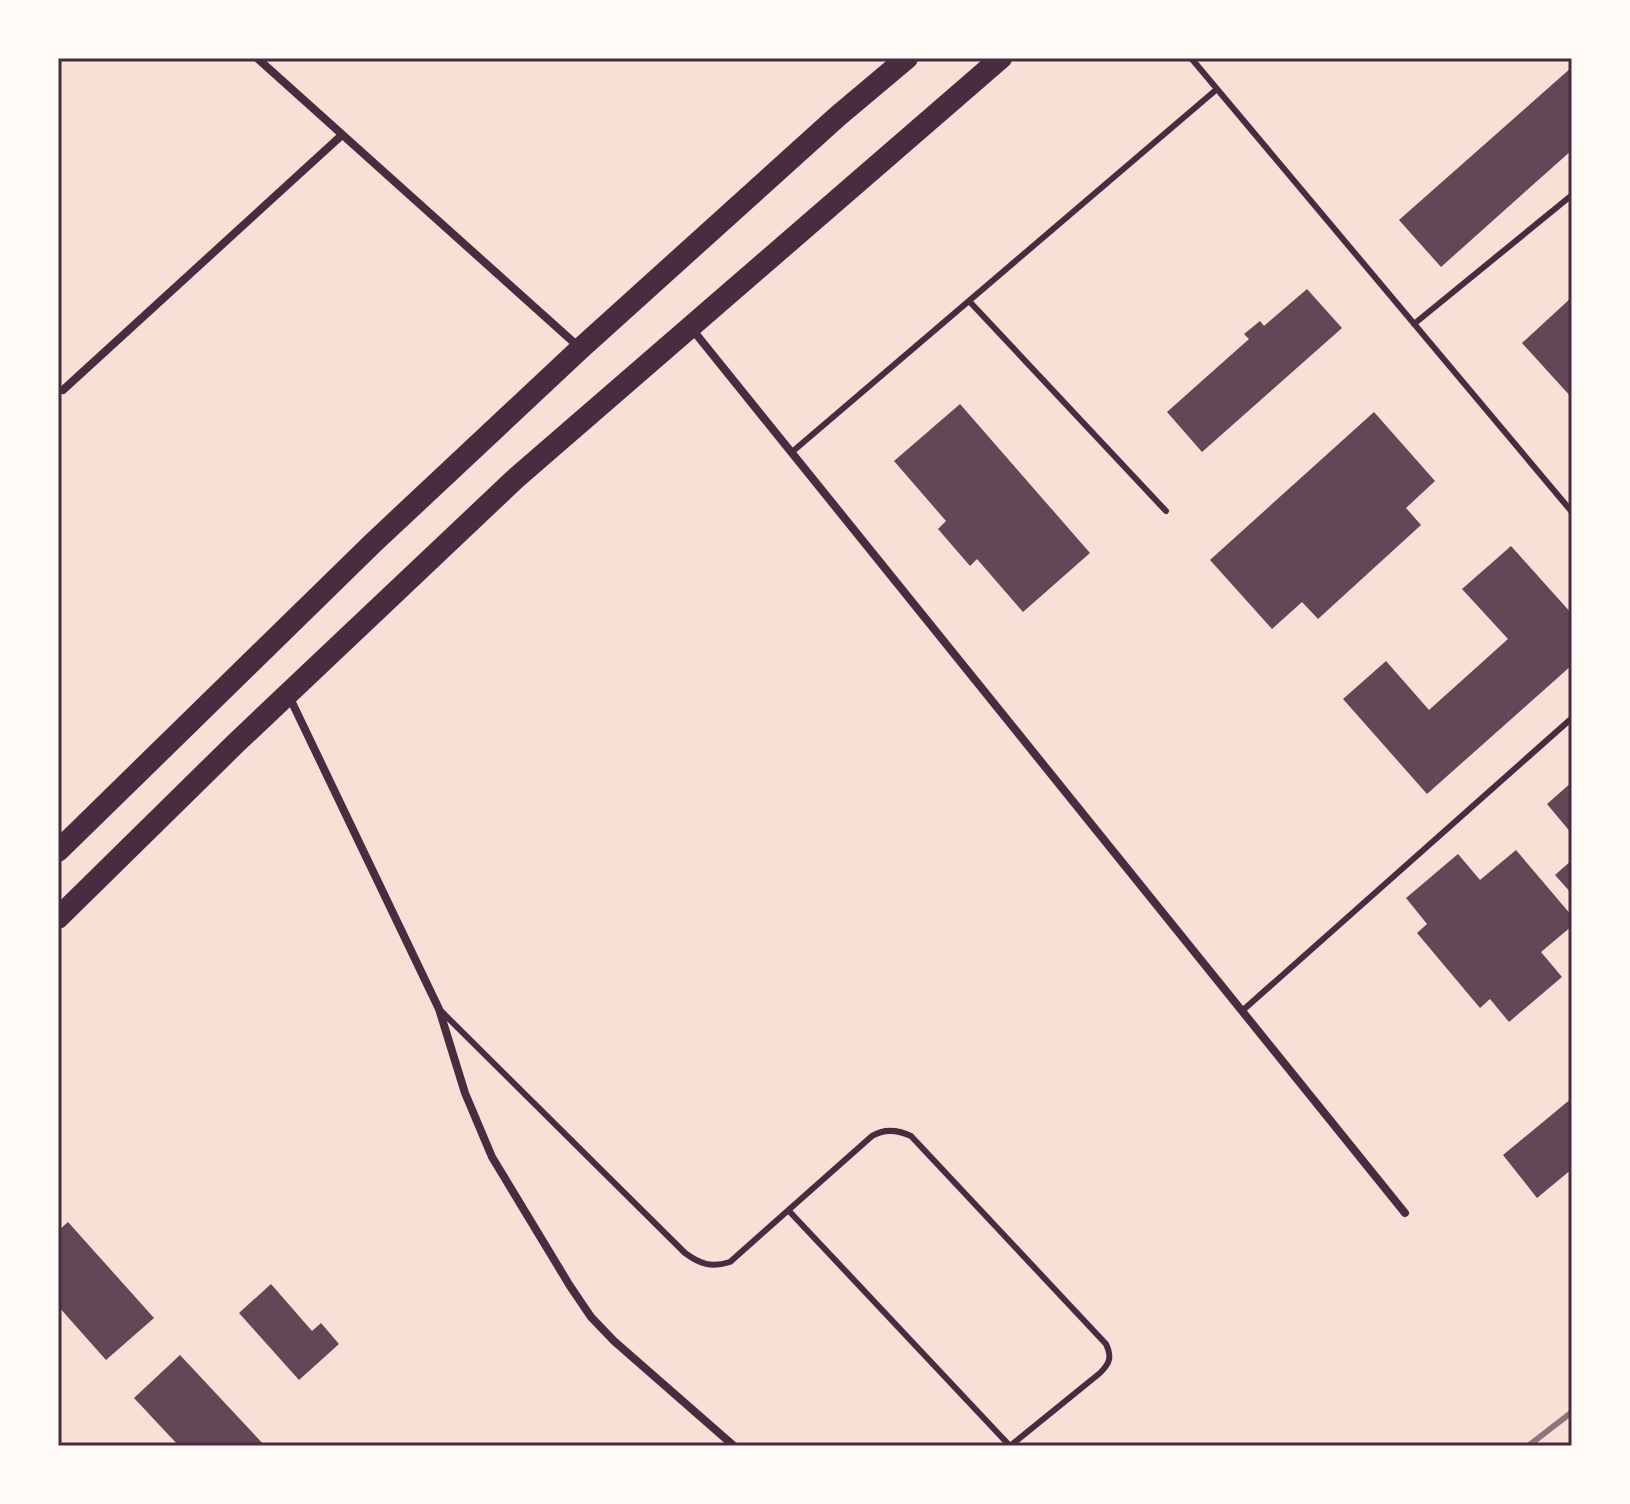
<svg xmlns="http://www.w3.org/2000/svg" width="1630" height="1504" viewBox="0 0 1630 1504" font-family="Lato,sans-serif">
<rect width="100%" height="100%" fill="#f7e1d7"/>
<path fill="#644757" d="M1572,67V150L1441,267L1399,220Z
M1307,289L1342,328L1202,452L1167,412L1249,339L1244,334L1260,321L1264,326Z
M1572,297V398L1522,343Z
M960,404L1090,553L1023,612L977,559L970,566L938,529L946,521L894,461Z
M1374,412L1435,481L1406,508L1421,525L1318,619L1302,602L1272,629L1210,560Z
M1511,546L1572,614V665L1427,794L1343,699L1386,661L1429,710L1508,639L1462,589Z
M1572,782V834L1547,804Z
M1516,850L1572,916V926L1541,952L1562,977L1509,1022L1490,999L1480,1008L1417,933L1427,924L1406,898L1458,854L1480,880Z
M1572,860V894L1555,875Z
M1572,1098V1169L1537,1198L1503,1155Z
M68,1222L154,1318L106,1360L58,1306V1231Z
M271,1284L312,1331L321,1323L339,1344L299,1380L239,1313Z
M180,1355L265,1446H179L134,1398Z"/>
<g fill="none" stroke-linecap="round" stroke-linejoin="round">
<path stroke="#4a2c40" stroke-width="6" d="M1191,58L1572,512
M969,301L1166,511
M1414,324L1572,195
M792,452L1217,89
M1242,1011L1572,718
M442,1012L685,1253C700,1264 711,1268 730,1262L872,1136C885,1128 898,1130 911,1136L1106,1344C1112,1357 1110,1363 1100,1373L1010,1446
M789,1211L1010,1446"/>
<path stroke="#4a2c40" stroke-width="8" d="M257,58L580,348
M692,329L1405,1213
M63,390L342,135
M288,694L439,1009L465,1093L492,1157L570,1286L591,1317L614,1341L734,1446"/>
<path stroke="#4a2c40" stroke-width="22" d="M58,851L373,543L580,349L838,116L907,58
M58,918L235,744L515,479L1001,58"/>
<path stroke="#8f747c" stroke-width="6" d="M1528,1446L1572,1412"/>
</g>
<rect width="1630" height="1504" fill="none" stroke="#fffaf5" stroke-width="120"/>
<rect x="60" y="60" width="1510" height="1384" fill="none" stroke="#4a2c40" stroke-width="3"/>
</svg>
